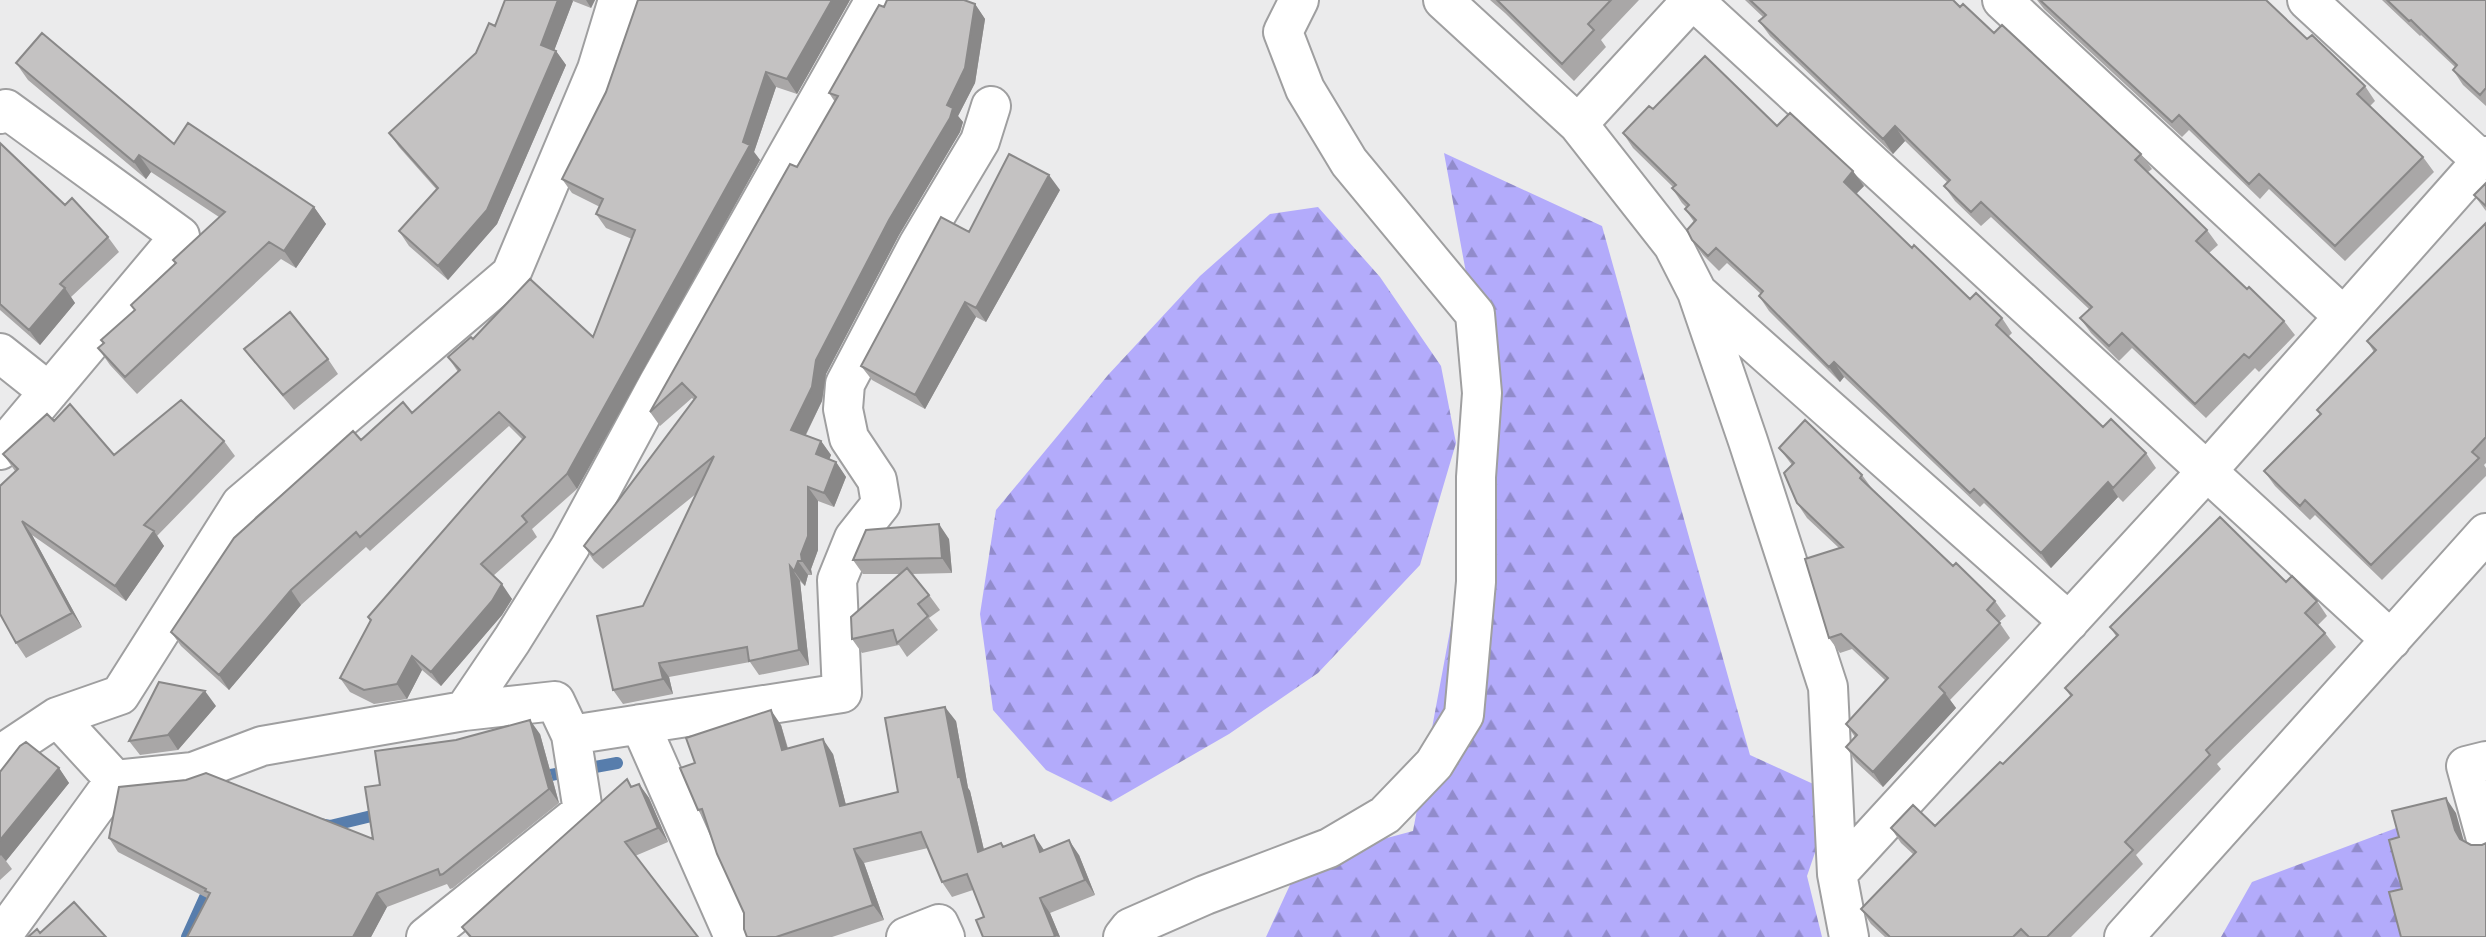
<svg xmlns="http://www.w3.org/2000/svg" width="2486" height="937" viewBox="0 0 2486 937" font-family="'Source Serif 4',serif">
<defs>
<pattern id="forest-firs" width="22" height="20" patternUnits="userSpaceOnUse" patternTransform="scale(1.75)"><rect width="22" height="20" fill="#b3abfb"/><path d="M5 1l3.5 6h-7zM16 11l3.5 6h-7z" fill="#918bcb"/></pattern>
</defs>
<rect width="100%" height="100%" fill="#ebebec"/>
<path fill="url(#forest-firs)" d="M1444,153L1602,226L1750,755L1835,794L1807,876L1822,937H1266L1301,861L1413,831L1491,409Z
M1318,207L1380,277L1441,366L1456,443L1420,565L1318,673L1229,734L1111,802L1046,770L993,710L980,614L996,510L1108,375L1200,276L1270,214Z
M2423,818L2425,937H2221L2252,882Z"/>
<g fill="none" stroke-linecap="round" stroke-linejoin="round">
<path stroke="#577dac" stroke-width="12" d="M534,778L617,763
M319,824L330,826L384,813
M187,937L211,884"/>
<defs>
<path id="minor" d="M1443,0L1578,124L1673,245L1697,292L1748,441L1828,687L1837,874L1849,937
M1693,0L2391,640
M2002,0L2343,316
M2307,0L2482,161
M0,114L6,109L180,236L0,450
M1578,124L1692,0
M1699,294L2069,622
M0,353L49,392
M464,711L512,640L570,547L658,384L875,0
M57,717L115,780
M640,724L734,937
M571,735L842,693L837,580L854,538L881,504L877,480L849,438L843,409L845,384L918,245L980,141L991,106
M0,755L57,717L120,695L241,504L511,274L597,69L618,0
M2486,761L2466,766L2486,839
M1837,874L2207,471L2486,156
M1,937L115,780L193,772L262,746L464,711L555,701L571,735L583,811L426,937
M906,937L939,924L945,937
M1123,937L1130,928L1205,895L1329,848L1385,815L1434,764L1464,715L1476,582V477L1482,393L1475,314L1349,162L1305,89L1283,32L1299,0
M2124,937L2486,533"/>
</defs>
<use href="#minor" stroke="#9f9fa0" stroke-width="42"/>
<use href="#minor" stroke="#fff" stroke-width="38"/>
</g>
<path fill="#a9a7a7" d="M505,0H595L591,8L573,1L554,50L556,51L566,65L497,224L448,280L409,246L399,231L437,190L399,147L389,133L476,53L495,26Z
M850,0L797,94L776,87L754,152L760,160L577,489L532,529L537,537L493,576L512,599L502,615L441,686L422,670L407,699L374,704L350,692L340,678L370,621L368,617L523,440L509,426L370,551L366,547L301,605L229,690L181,646L171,632L361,440L412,413L458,372L448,357L473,339L593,337L632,239L606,228L596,214L600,207L572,193L562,179Z
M1490,0H1639L1601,40L1606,47L1574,81L1505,13Z
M1745,0H1953L2141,154L2152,169L2148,172L2207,230L2218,245L2209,253L2247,289L2284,321L2295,335L2259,372L2255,368L2206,418L2132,348L2119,361L2091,333L2080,318L2089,309L1991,217L1981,226L1955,201L1944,186L1948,183L1905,141L1893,154L1770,36L1759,21L1763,17Z
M2037,0H2266L2307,39L2365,86L2375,101L2370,106L2423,157L2434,172L2345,261L2269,189L2260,199L2189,130L2182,137L2044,9Z
M2382,0H2486V106L2463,85L2453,70L2455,67L2421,35L2420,36Z
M975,4L985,19L975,83L958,116L963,122L960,132L899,235L826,374L822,401L806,435L821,441L831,455L829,459L836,462L846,477L834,507L818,501V550L811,569L812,575H808L805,586L800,581L809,665L759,675L750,662L669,677L673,694L623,704L613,690L643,606L697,493L603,569L594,561L584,546L694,400L692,398L660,426L650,412L835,102L829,93L884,7Z
M16,63L174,144L314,207L326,224L296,268L281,259L137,394L110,365L98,348L135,310L131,305L175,263L219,217L151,172L146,179L28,80Z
M1653,109L1777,126L1864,186L1856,194L1912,248L1970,299L2002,318L2012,333L2008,337L2103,427L2146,453L2156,468L2123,502L2118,497L2051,568L1984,503L1980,507L1844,377L1840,382L1769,311L1759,296L1761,294L1727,263L1719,271L1703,255L1692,240L1694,222L1685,209L1687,208L1682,203L1672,188L1673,187L1633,148L1623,133Z
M0,143L65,205L108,237L119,252L71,297L75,303L40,345L0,310Z
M2486,183V211L2474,195Z
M1060,190L986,322L976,317L925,409L872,380L861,366L969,232Z
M2486,223V463L2484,465L2486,468V476L2382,580L2315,515L2310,520L2275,486L2264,471L2321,415L2317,410L2374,352L2367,341Z
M244,349L328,359L338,374L294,410L255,363Z
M54,421L114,455L224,441L235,456L157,536L164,546L126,601L32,535L82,627L26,658L16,643L15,471L3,454Z
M1779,448L1862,475L1873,490L1953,566L1995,601L2006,616L1999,622L2010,638L1950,700L1956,708L1883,787L1856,762L1846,747L1855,737L1846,724L1886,681L1852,649L1840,653L1829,638L1839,548L1807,518L1797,503L1792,465Z
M949,539L952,573L912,574L929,595L940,610L929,618L938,630L907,657L899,645L862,653L852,639L901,574H863L853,560Z
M2286,582L2317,601L2327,616L2318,625L2325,633L2336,647L2217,764L2221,769L2136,855L2143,864L2071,937H1885L1871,924L1861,909L1914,855L1901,843L1891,828L1935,826L2003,764L2071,697L2065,688L2116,636L2110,627Z
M216,706L178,750L140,755L129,741Z
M956,721L968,788L970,791L984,850L1001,843L1004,847L1079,855L1095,895L1050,913L1060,937H983L984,917L973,890L952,897L942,882L928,848L864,863L884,920L832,937H747L744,913L706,821L698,810L695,763L781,725L788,748L833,754L846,805L898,792Z
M540,734L559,803L453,888L450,889L447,884L387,907L371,937H187L207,898L118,852L109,838L373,839L380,785Z
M59,768L69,783L6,861L12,869L0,880V772Z
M639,784L649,798L668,842L635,856L698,937H469L462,927L632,786Z"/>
<path fill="#898888" d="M558,0H572L573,1L551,59L541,45Z
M586,0H595L591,8Z
M832,0H850L797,94L787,79Z
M975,4L985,19L975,83L958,116L963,122L960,132L899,235L826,374L822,401L801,444L791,430L816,360L947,105Z
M556,51L566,65L497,224L448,280L438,266Z
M766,72L776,87L754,152L760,160L577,489L567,474L743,142Z
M1895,126L1905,141L1893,154L1883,139Z
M139,155L151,172L146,179L134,162Z
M1853,171L1864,186L1854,196L1844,182Z
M1049,175L1060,190L986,322L976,308Z
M314,207L326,224L296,268L284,251Z
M65,288L75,303L40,345L29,330Z
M965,302L976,317L925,409L915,395Z
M1834,362L1844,377L1840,382L1829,367Z
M821,441L831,455L826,468L816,454Z
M836,462L846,477L834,507L824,493Z
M2108,482L2118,497L2051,568L2041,553Z
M808,487L818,501V550L811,569L812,575L802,561L801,554Z
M22,521L32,535L82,627L72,613Z
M939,524L949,539L952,573L942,558Z
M154,531L164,546L126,601L115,586Z
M798,561L808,575L805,586L794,571Z
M790,566L800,581L809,665L799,650Z
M502,584L512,599L502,615L441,686L431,672Z
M291,590L301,605L229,690L219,675Z
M412,656L422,670L407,699L397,684Z
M659,663L669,677L673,694L663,679Z
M205,691L216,706L178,750L168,735Z
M1945,693L1956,708L1883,787L1873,772Z
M945,707L956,721L968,788L970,791L988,867L978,852L958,777Z
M771,710L781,725L792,765L782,750Z
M530,720L540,734L559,803L549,789Z
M823,739L833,754L850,821L840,806Z
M59,768L69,783L6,861L1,855L0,856V840Z
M639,784L649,798L668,842L658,828Z
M2446,798L2456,813L2465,845L2460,839L2455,830Z
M1034,835L1044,850L1051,867L1040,852Z
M1069,840L1079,855L1095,895L1085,880Z
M854,849L864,863L884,920L873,905Z
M377,893L387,907L371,937H353Z
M1040,898L1050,913L1060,937L1055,936Z"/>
<path fill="#c4c2c2" stroke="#898888" stroke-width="2" d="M505,0H558L541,45L556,51L487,210L438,266L399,231L438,188L389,133L476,53L489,23L495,26Z
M638,0H832L787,79L766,72L743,142L750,145L567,474L522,516L527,522L481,564L502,584L492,601L431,672L412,656L397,684L364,690L340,678L371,620L368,617L525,437L499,412L360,537L356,532L291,590L219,675L171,632L234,538L353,431L361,440L403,402L412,413L460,370L448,357L471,337L473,339L530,279L593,337L635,230L596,214L603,199L562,179L606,92Z
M887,0H964L975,4L965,68L947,105L953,108L950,118L889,220L816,360L812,387L791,430L821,441L816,454L836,462L824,493L808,487V536L801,554L802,561H798L794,571L790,566L799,650L749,661L747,647L659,663L663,679L613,690L597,616L643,606L714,456L593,555L584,546L696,397L682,383L650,412L790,164L797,167L838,96L829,93L879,5L884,7Z
M1497,0H1611L1588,24L1594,30L1562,64Z
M1750,0H1953L1960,7L1963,4L1994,33L2002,25L2141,154L2135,160L2207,230L2196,241L2247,289L2249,287L2284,321L2249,358L2244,354L2195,404L2122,333L2109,346L2080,318L2092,307L1981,202L1971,212L1944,186L1950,180L1895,126L1883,139L1759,21L1766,15Z
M2040,0H2266L2307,39L2312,35L2365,86L2357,94L2423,157L2335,246L2259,174L2249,184L2179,115L2172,122Z
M2387,0H2486V88L2480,95L2453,70L2457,65L2411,20L2409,21Z
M42,33L174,144L188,123L314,207L284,251L269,242L125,377L98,348L104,343L101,340L135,310L131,305L176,263L173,260L225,212L139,155L134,162L16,63Z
M1705,56L1777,126L1790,113L1853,171L1844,182L1912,248L1914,245L1970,299L1976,293L2002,318L1996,325L2103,427L2111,419L2146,453L2113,488L2108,482L2041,553L1974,489L1970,493L1834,362L1829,367L1759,296L1763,291L1716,248L1708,256L1692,240L1687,230L1696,220L1685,209L1689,205L1672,188L1676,185L1623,133L1649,106L1653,109Z
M0,143L65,205L72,198L108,237L60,284L65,288L29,330L0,304Z
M1009,154L1049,175L976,308L965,302L915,395L861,366L941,217L969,232Z
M2486,183V206L2474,195Z
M2486,223V437L2472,452L2479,458L2371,565L2305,500L2300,506L2264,471L2321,414L2317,410L2376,350L2367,341Z
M290,312L328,359L283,395L244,349Z
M181,400L224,441L144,525L154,531L115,586L22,521L72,613L16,643L0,614V486L18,469L3,454L47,414L54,421L70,404L114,455Z
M1805,420L1862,475L1860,478L1953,566L1956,563L1995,601L1987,610L2000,623L1939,687L1945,693L1873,772L1846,747L1857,735L1846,724L1888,678L1841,634L1829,638L1819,605L1805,559L1843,547L1797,503L1784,473L1794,463L1779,448Z
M2220,517L2286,582L2292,576L2317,601L2305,613L2325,633L2206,750L2210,755L2125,842L2133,850L2047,937H2029L2021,929L2013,937H1890L1861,909L1916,852L1891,828L1913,805L1935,826L2000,762L2003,764L2072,695L2065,688L2118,635L2110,627Z
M939,524L942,558L853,560L866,530Z
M907,568L929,595L918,604L928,616L897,643L893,630L852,639L851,617Z
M159,682L205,691L168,735L129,741Z
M945,707L958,777L960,776L978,852L1001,843L1003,847L1034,835L1040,852L1069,840L1085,880L1040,898L1055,936L1053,937H983L976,920L984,917L967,874L942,882L921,832L854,849L873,905L776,937H747L744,929V913L717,854L702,809L698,810L680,768L695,763L686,738L771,710L782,750L823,739L840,806L898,792L885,718Z
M530,720L549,789L443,874L440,875L438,869L377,893L353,937H187L210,893L205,891L206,889L109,838L119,787L186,780L206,773L373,839L365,787L380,785L375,751L456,740Z
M26,742L59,768L0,840V772L20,746Z
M627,779L631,787L639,784L658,828L625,842L698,937H471L462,927Z
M2446,798L2455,830L2460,839L2471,845H2482L2486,843V937H2401L2389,892L2402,889L2389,840L2399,837L2392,811Z
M74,902L106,937H28L37,929L40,933Z"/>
</svg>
